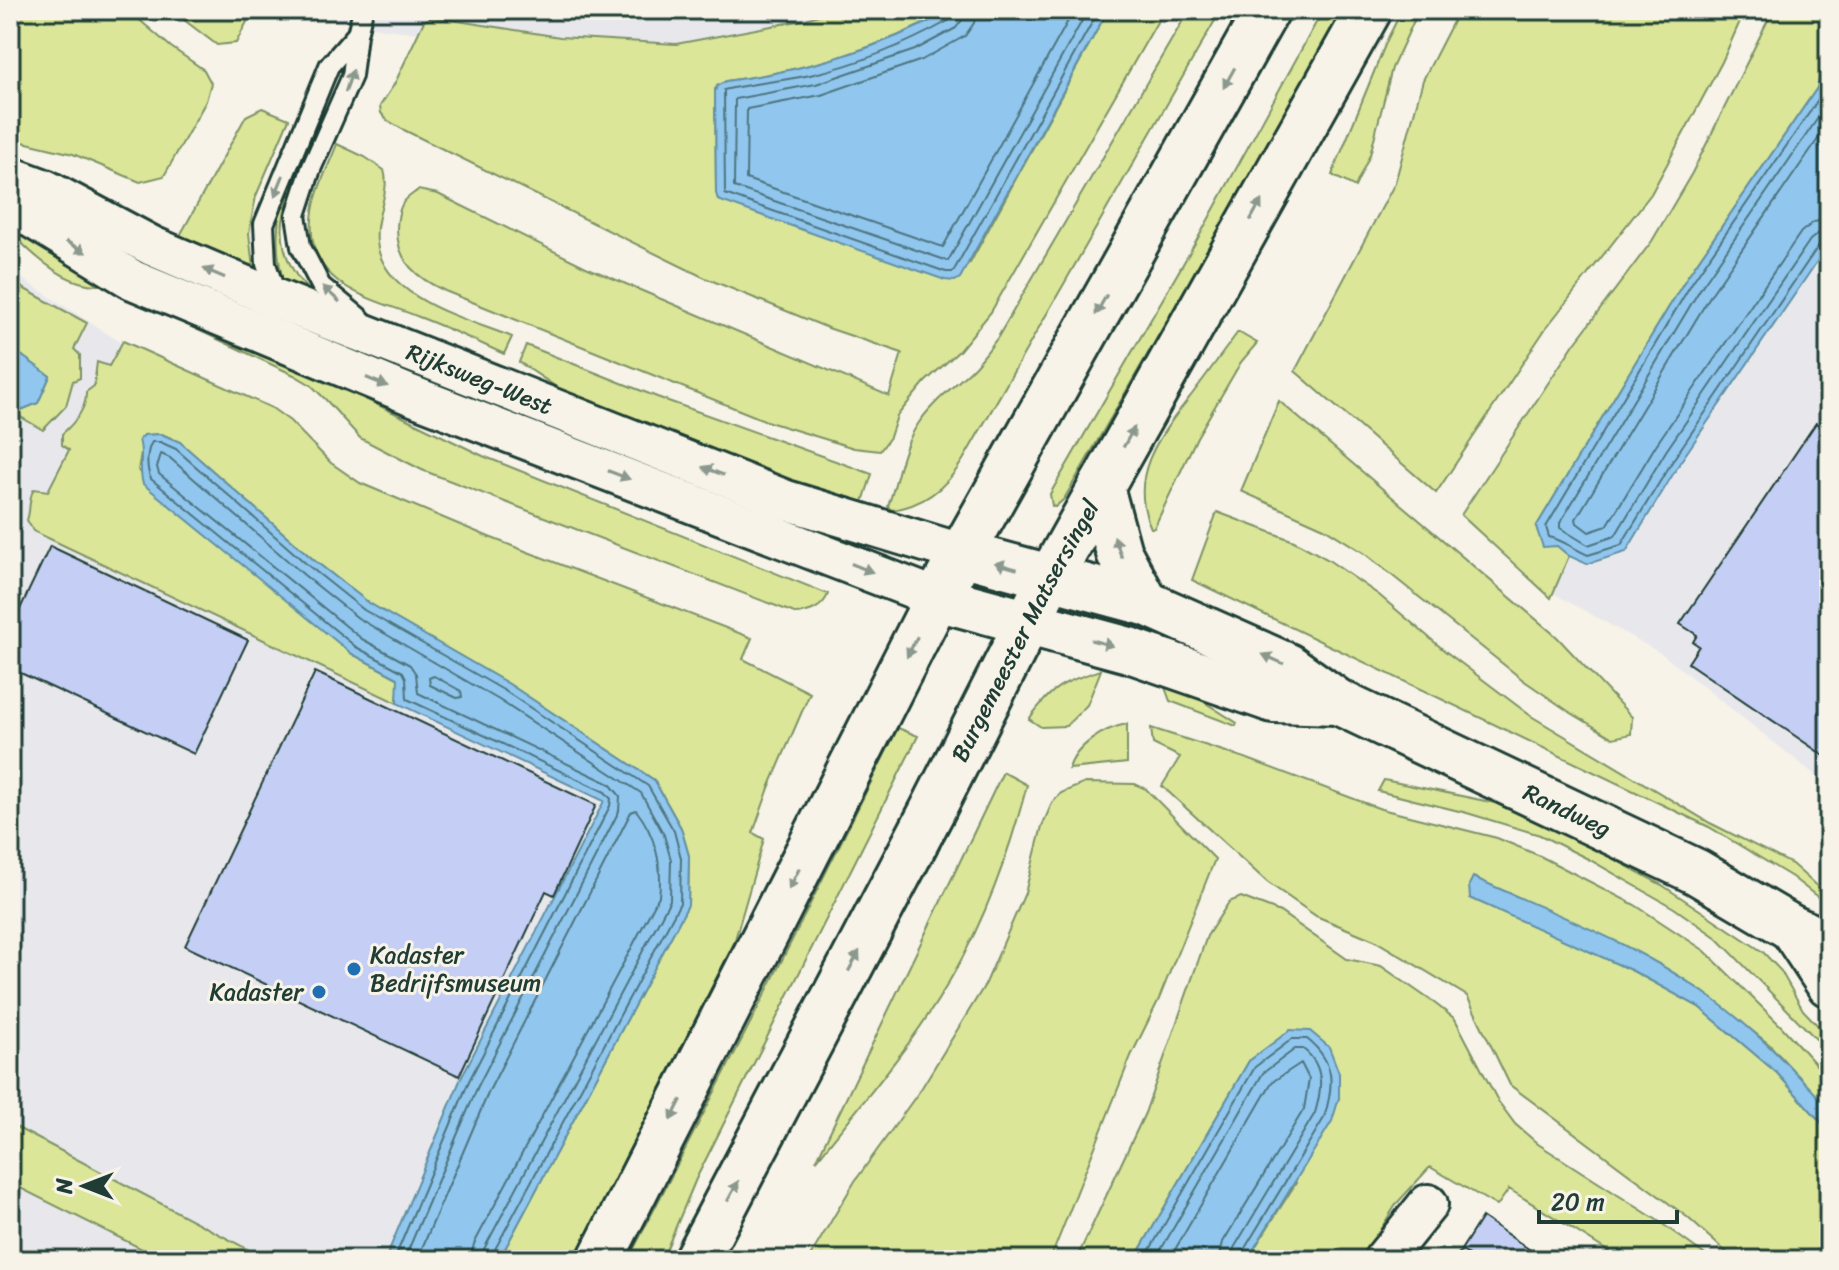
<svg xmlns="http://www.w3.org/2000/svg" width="1839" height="1270" viewBox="0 0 1839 1270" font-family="Sriracha,sans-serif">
<rect width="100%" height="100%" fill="#f7f3e8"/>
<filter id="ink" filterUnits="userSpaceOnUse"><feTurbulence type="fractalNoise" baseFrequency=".0125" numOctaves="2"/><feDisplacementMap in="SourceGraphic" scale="16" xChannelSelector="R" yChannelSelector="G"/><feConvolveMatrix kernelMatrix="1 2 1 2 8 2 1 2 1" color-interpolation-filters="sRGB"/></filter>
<g filter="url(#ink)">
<path fill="#e8e8ec" d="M257,10H875L696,57L542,46L385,29Z
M1829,253V786L1662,654L1528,579Z
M10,271L644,680L745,895L533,1260H10Z"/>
<path fill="#dbe699" stroke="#7d9266" stroke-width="2" d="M10,10H128L171,47L204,70L211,83L206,101L164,176L140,182L73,154L10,139Z
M171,10H250L252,12L236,43L217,45Z
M833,10H951C880,49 807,70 726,81L715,89L716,193L970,263L1108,10H1164L991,312L959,351L925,382L897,416L890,437L880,451L854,448L769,422L445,291C417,278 397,262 397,229C397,221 399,209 403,203C406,198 413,194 418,190L438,194L586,267L889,396L902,353L828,328L703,277L404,130L387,120L381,113L380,106L395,83L424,21L432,17L560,37L676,44L803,20Z
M1189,10H1221L963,460C946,488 923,506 891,510L888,506C898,479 901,449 918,424C932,403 952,388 970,371C981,361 989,349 998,337Z
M1323,10H1346L1064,499L1055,507L1052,506L1050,494L1202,231Z
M1402,10H1419L1392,68L1370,155L1355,187L1332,175L1387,40Z
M1459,10H1745L1722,62L1651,194L1546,328L1436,493L1295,371L1395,183L1423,80Z
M1773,10H1829V46L1817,88L1687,277L1536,527L1569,556L1551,598L1461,515L1574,344L1652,241L1692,173Z
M262,108L289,119L256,196L249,233L254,276L177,241L246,116Z
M311,132L315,135C289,192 259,241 311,293L285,289C266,221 285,193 311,132Z
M337,144L365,157L384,170C391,194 374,214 377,242C383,299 467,319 512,337L504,354C476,341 448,328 419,317C372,298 306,287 312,219C314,193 328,168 337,144Z
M10,218L106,284C70,291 33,256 10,231Z
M10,281L87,323L74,349L80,355V378L73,381L66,406L43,430L14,413L38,403L50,376L10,347Z
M149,303L343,388L483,456L828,594C823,608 810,612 797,614L422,470L393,455L360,438L327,401L311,385L294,375L151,308Z
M1238,332L1257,343L1241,362L1197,437L1154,528H1151C1126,474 1162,433 1193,393C1208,373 1223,352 1238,332Z
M123,341L272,408L290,421L331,463L360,483L489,537L752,638L743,659L810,693L769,788L753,833L764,839L734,943L574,1260H499L688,905L689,856L681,828L654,780L509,684L369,603L315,561L180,442L162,434L144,435L138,470L352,654L399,679L397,703L33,531L27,520C31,510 28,497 34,489L48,491L69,450L62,445V434C74,423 87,409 86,392L94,386L97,362L109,366Z
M526,345L657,397L872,474L860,511L579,402L519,362Z
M1279,401L1557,637L1632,717L1631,734L1613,738L1568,711L1523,680L1364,553L1324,528L1241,491Z
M1217,512L1294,541L1327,559L1379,595L1445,651L1531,716L1710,823L1792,864L1829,897V906L1792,877L1709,827L1192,580Z
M1101,670L1087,705L1066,726L1041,727L1029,719C1054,685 1061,683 1101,670Z
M1163,682L1179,686L1237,723L1236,726L1170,701Z
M1127,724V763L1069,769C1075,746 1104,728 1127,724Z
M898,728L918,736L696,1179L662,1260H628L761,1002Z
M1151,728L1245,758L1381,809L1497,838L1540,856L1635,905L1705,951L1782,1027L1829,1079V1110L1770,1045L1703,992L1652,961L1507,913L1633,971L1699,1007L1777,1073L1829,1131V1260H1735L1687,1217L1510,1085L1467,996L1374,940L1316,916L1267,882L1162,786L1180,757L1153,744Z
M1003,772L1027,785C1010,850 987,915 954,973C916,1041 864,1100 816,1161Z
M1384,780L1495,803L1603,853L1662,885L1763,952L1781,971L1803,1010L1821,1029V1044L1717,938L1674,908L1590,860L1540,835L1467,813L1378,791Z
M1085,783L1135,784L1146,789L1215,859L1159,999L1131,1056L1050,1260H808L855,1181L921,1089L986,983L1025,893L1042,826L1052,803L1061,793Z
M1241,897L1280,912L1347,959L1381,966L1433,1002L1455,1019L1498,1101L1515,1124L1538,1144L1657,1220L1712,1260H1604L1609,1252L1509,1189L1497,1206L1430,1167L1397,1203L1361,1260H1247L1296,1183L1249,1061L1134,1260H1076L1145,1113L1207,936L1229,902Z
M10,1124L268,1260H164L10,1183Z"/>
<path fill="#91c7ef" stroke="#6390a4" stroke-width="2" d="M951,10H1108L960,278L955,281L945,280L718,200L716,193L715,92L717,86L726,81C807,70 880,49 951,10Z
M1829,46V244L1681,461L1626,552L1587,564L1569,556L1557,546L1543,547L1536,527L1687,277L1817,88Z
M10,347L50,376L38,403L14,413L10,411Z
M161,434L180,442L315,561L369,603L509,684L654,780L681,828L689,856L688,905L499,1260H385L461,1078L604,801L397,703L398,678L352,654L143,484C138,468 144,454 139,440L144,435Z
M1473,877C1550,912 1634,943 1703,992C1751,1025 1790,1066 1829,1108V1131L1777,1073L1699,1007L1633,971L1470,898L1469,885Z
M1290,1030L1310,1031L1329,1047L1339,1073V1098L1332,1121L1247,1260H1134L1249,1061Z"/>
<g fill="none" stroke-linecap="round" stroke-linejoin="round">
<path stroke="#4d747f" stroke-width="2" d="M953,10L950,20C907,44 859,64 810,75C782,81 752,83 724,90L725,194L946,272H953L1099,10
M963,10L962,20L956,28L915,50L816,84L735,99L734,187L948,261L1088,10
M976,10L974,23L965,36L922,60L821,95L747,109L746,179L943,247L1074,10
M1829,75L1823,93L1693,281L1546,527L1549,537C1563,540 1574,549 1588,555L1621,545L1675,457L1819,245L1829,241
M1829,102L1702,286L1560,523V528L1588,545L1615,536L1666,451L1810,240L1819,233L1829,231
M1829,123L1712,293L1576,519L1577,523L1589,532L1607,526L1656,445L1801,232L1814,222L1829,219
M434,676L461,691L462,697L457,698L430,685L429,678Z
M394,1260L469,1081L610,806L611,799L605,792L407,699L406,678L403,672L356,647L151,479C146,468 146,452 152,442H160L176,449L310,567L364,610L505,691L648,786L674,831L681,858L680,903L493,1253L492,1260
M404,1260L478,1086L619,811L620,796L610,784L418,693L416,674L410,665L362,639L159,474L157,467L161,454L170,458L304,575L358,618L499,700L641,793L664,835L671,860L670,900L484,1249L482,1260
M417,1260L489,1091L631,812L636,810C655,834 663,866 659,896L474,1244L470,1260
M1144,1260L1255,1067L1292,1039H1307C1336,1062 1334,1085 1324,1118L1242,1253L1241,1260
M1155,1260L1263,1073L1295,1049H1303C1325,1066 1322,1089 1315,1113L1234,1248L1231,1260
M1169,1260L1272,1082L1301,1063L1309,1079L1304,1109L1223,1242L1219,1260"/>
</g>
<path fill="#c5cff6" stroke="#1f3d34" stroke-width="2" d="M1816,423L1829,432V759L1688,663L1699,646L1693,642L1697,635L1680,624Z
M50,546L248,640L194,754L10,668V630Z
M315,672L596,805L554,895L546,891L459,1076L185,946Z
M1482,1217L1536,1254L1532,1260H1476L1461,1250Z
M1461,1250L1476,1260H1454Z"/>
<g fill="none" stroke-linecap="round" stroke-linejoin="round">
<defs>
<path id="service" d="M277,297L266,264L264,224L329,66L357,34
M361,319L321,286L301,247L296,215L311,169L352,76L357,34L363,10"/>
<g id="minor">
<path id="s1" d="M10,176L45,189L152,246L279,300L786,500L961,553"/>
<path d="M10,205L133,280L408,394L937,598"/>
<path d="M1383,1260L1428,1204"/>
</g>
<g id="tertiary">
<path id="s2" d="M961,553L1146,603L1288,666L1338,702L1697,872L1792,928L1829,944"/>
<path d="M937,598L1129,650L1273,700L1338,702"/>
<path d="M1792,928L1829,984"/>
</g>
<g id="secondary">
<path d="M1101,487L1119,553L1146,603"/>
<path d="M600,1260L937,598L1267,10"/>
<path id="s3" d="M696,1260L932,811L1050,578L1369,10"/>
</g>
</defs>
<use href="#service" stroke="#1f3d34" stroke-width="24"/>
<use href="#minor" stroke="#1f3d34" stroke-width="44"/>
<use href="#tertiary" stroke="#1f3d34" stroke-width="50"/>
<use href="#secondary" stroke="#1f3d34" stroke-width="50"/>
<use href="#service" stroke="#f7f3e8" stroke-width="18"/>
<use href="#minor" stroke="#f7f3e8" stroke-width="38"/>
<use href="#tertiary" stroke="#f7f3e8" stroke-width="44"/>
<use href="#secondary" stroke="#f7f3e8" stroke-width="44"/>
</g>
<defs><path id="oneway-solid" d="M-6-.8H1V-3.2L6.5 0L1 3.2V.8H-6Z" transform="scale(2)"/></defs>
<g fill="#8b988e">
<use href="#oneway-solid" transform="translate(1229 78) rotate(119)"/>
<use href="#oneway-solid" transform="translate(349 81) rotate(-72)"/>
<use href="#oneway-solid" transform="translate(279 186) rotate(112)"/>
<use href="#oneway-solid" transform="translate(1256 210) rotate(-61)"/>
<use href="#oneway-solid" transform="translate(76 247) rotate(30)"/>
<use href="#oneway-solid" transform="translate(214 273) rotate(-157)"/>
<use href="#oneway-solid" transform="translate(331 294) rotate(-138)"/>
<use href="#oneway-solid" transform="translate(1101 305) rotate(119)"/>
<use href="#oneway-solid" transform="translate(377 382) rotate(22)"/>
<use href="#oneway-solid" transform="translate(1129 437) rotate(-61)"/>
<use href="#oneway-solid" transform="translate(713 471) rotate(-159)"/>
<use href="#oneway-solid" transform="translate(619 475) rotate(21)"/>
<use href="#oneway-solid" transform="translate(1118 547) rotate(-109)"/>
<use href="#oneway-solid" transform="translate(1006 566) rotate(-164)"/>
<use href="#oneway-solid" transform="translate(862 568) rotate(22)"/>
<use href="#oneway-solid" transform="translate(1102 643) rotate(15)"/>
<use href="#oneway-solid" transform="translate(912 647) rotate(117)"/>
<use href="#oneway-solid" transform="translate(1273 659) rotate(-156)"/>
<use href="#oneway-solid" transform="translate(794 879) rotate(117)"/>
<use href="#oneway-solid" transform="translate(854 961) rotate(-62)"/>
<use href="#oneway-solid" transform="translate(676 1110) rotate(117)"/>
<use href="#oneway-solid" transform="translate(733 1191) rotate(-62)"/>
</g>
</g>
<g fill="#1f6fb2" stroke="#f7f3e8" stroke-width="3">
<circle cx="354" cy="969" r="8"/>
<circle cx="319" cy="992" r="8"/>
</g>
<g text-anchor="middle" stroke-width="6" stroke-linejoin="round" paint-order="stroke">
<g font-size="24" fill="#1f3d34" stroke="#f7f3e8">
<text dy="8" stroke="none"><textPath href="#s1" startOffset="512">Rijksweg-West</textPath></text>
<text dy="8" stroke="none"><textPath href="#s3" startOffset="710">Burgemeester Matsersingel</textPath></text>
<text dy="8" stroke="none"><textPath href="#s2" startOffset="662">Randweg</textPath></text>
</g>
<g font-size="24" fill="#1f3d34" stroke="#f7f3e8" text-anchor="start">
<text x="370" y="963">Kadaster<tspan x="370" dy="28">Bedrijfsmuseum</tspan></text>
<text x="303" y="1000" text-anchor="end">Kadaster</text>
</g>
</g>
<rect width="1839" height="1270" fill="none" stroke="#f7f3e8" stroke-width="40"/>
<rect x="20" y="20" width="1799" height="1230" fill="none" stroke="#1f3d34" stroke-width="3" filter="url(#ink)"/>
<g transform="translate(84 1186) rotate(270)" stroke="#f7f3e8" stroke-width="6" paint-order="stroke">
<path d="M0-6L14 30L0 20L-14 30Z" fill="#1f3d34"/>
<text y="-12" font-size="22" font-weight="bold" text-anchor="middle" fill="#1f3d34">N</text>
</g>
<path d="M1539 1210v12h138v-12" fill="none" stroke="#1f3d34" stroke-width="4"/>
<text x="1551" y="1210" font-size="24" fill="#1f3d34" stroke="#f7f3e8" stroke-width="6" paint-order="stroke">20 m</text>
</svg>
